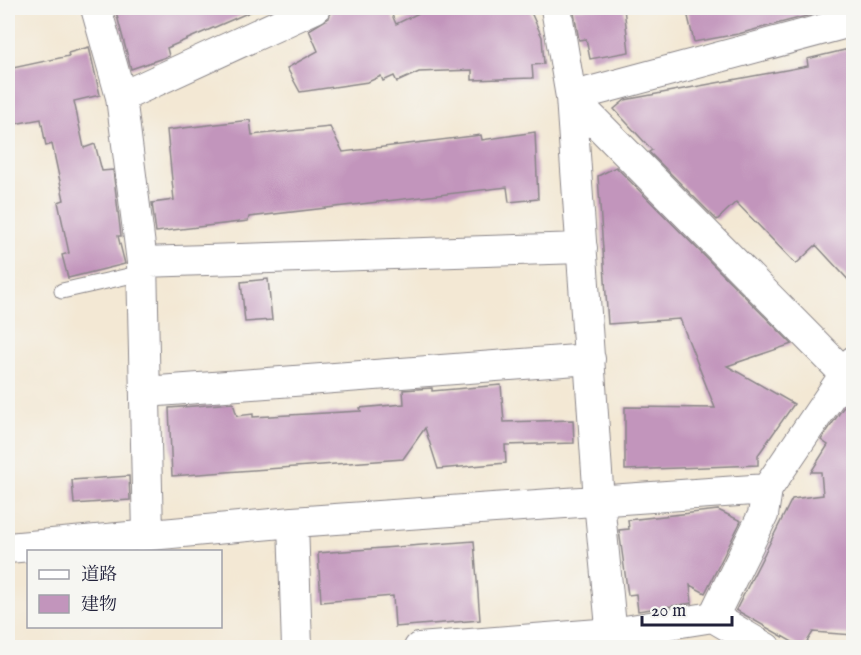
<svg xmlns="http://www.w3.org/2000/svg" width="861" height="655" viewBox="0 0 861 655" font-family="'IM FELL English','Noto Serif JP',serif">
<rect width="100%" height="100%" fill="#f6f6f2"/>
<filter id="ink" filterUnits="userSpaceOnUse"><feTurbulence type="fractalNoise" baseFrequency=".0167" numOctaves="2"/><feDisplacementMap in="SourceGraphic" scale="12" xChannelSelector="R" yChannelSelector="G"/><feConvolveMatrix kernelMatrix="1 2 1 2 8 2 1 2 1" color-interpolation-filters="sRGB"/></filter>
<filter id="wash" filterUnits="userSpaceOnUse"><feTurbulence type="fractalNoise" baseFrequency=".008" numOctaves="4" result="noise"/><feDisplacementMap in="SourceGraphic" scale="24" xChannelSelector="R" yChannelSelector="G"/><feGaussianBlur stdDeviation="1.35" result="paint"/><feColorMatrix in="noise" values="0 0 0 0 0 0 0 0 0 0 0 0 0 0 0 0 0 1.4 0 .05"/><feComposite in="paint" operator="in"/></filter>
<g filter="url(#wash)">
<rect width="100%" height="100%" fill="#f3e8d4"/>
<g id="blocks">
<path fill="#c295bc" d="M115,8H259L167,48L169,56L131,69Z
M332,8H389L396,24L429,8H529L542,37L544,64L532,65L533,78L472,80V70L419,72L397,82L394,76L383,81L381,76L368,82L300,92L287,68L318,51L309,30L329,18Z
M573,8H624L629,52L590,59L586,39L579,40Z
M686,8H818V13L738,34L694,42Z
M89,47L100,95L74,101L84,148L95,144L102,171L113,170L121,236H118L125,264L68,278L62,255L69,253L58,202L64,200L52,144L46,146L41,119L8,125V69L69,56L68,53Z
M849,49L850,57L854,56V286L816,245L796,264L736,202L717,220L649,152L652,150L614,109L625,100L635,98L808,66L807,59Z
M250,120L252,135L330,127L343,152L481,135L482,140L535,132L538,199L509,202L507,187L249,217L248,221L156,232L152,203L174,200L167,130Z
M616,167L792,344L727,366L794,404L758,455V465L625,470V407L715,408L680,319L608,324L598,176Z
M268,279L272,320L245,322L241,282Z
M501,385L504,422L573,420L574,443L505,445L506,463L438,469L425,428L403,459L172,476L169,408L233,403L237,416L253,414V417L361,411L360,408L404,404L403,390L432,388V391Z
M849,399L854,400V635L813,632L803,648L736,610L792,499L823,495L821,472H811L828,445L821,440Z
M129,476L130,500L74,504L72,480Z
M718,510L741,521L705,593L690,585L692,603L638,611L636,594L628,595L619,530L629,529L628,520Z
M474,541L480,620L395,627L393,596L321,602L318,553Z"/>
</g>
</g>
<g filter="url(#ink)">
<use href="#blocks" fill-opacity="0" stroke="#8a8588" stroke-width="1.5"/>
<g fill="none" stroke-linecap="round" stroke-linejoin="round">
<defs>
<path id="service" d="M62,291L142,273"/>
<path id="minor" d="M96,8L121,97L142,262L148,534
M556,8L571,97L599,501L613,648
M854,21L571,97L854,383
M121,97L315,8
M142,262L582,248
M145,392L590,359
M293,522L297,648
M8,548L293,522L767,489
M713,617L766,648
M419,648L612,633L713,617L763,515L767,489L854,361"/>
</defs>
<use href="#service" stroke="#8a8588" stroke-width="17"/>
<use href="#minor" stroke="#8a8588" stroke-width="32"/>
<use href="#service" stroke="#fff" stroke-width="15"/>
<use href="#minor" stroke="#fff" stroke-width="30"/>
</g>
</g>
<rect width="861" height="655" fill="none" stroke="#f6f6f2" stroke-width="30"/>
<rect x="27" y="550" width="195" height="78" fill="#f6f6f2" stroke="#a1a1a9" stroke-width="1.5"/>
<rect x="39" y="570" width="30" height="9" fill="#ffffff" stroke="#a1a1a9" stroke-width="1.5"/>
<text x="81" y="580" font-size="18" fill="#22223b">道路</text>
<rect x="39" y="595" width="30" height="18" fill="#c295bc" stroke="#a1a1a9" stroke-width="1.5"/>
<text x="81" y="610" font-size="18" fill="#22223b">建物</text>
<path d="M642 616v9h90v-9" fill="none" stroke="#22223b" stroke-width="3"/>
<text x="651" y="616" font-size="18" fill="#22223b" stroke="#f6f6f2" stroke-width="4.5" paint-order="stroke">20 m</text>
</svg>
